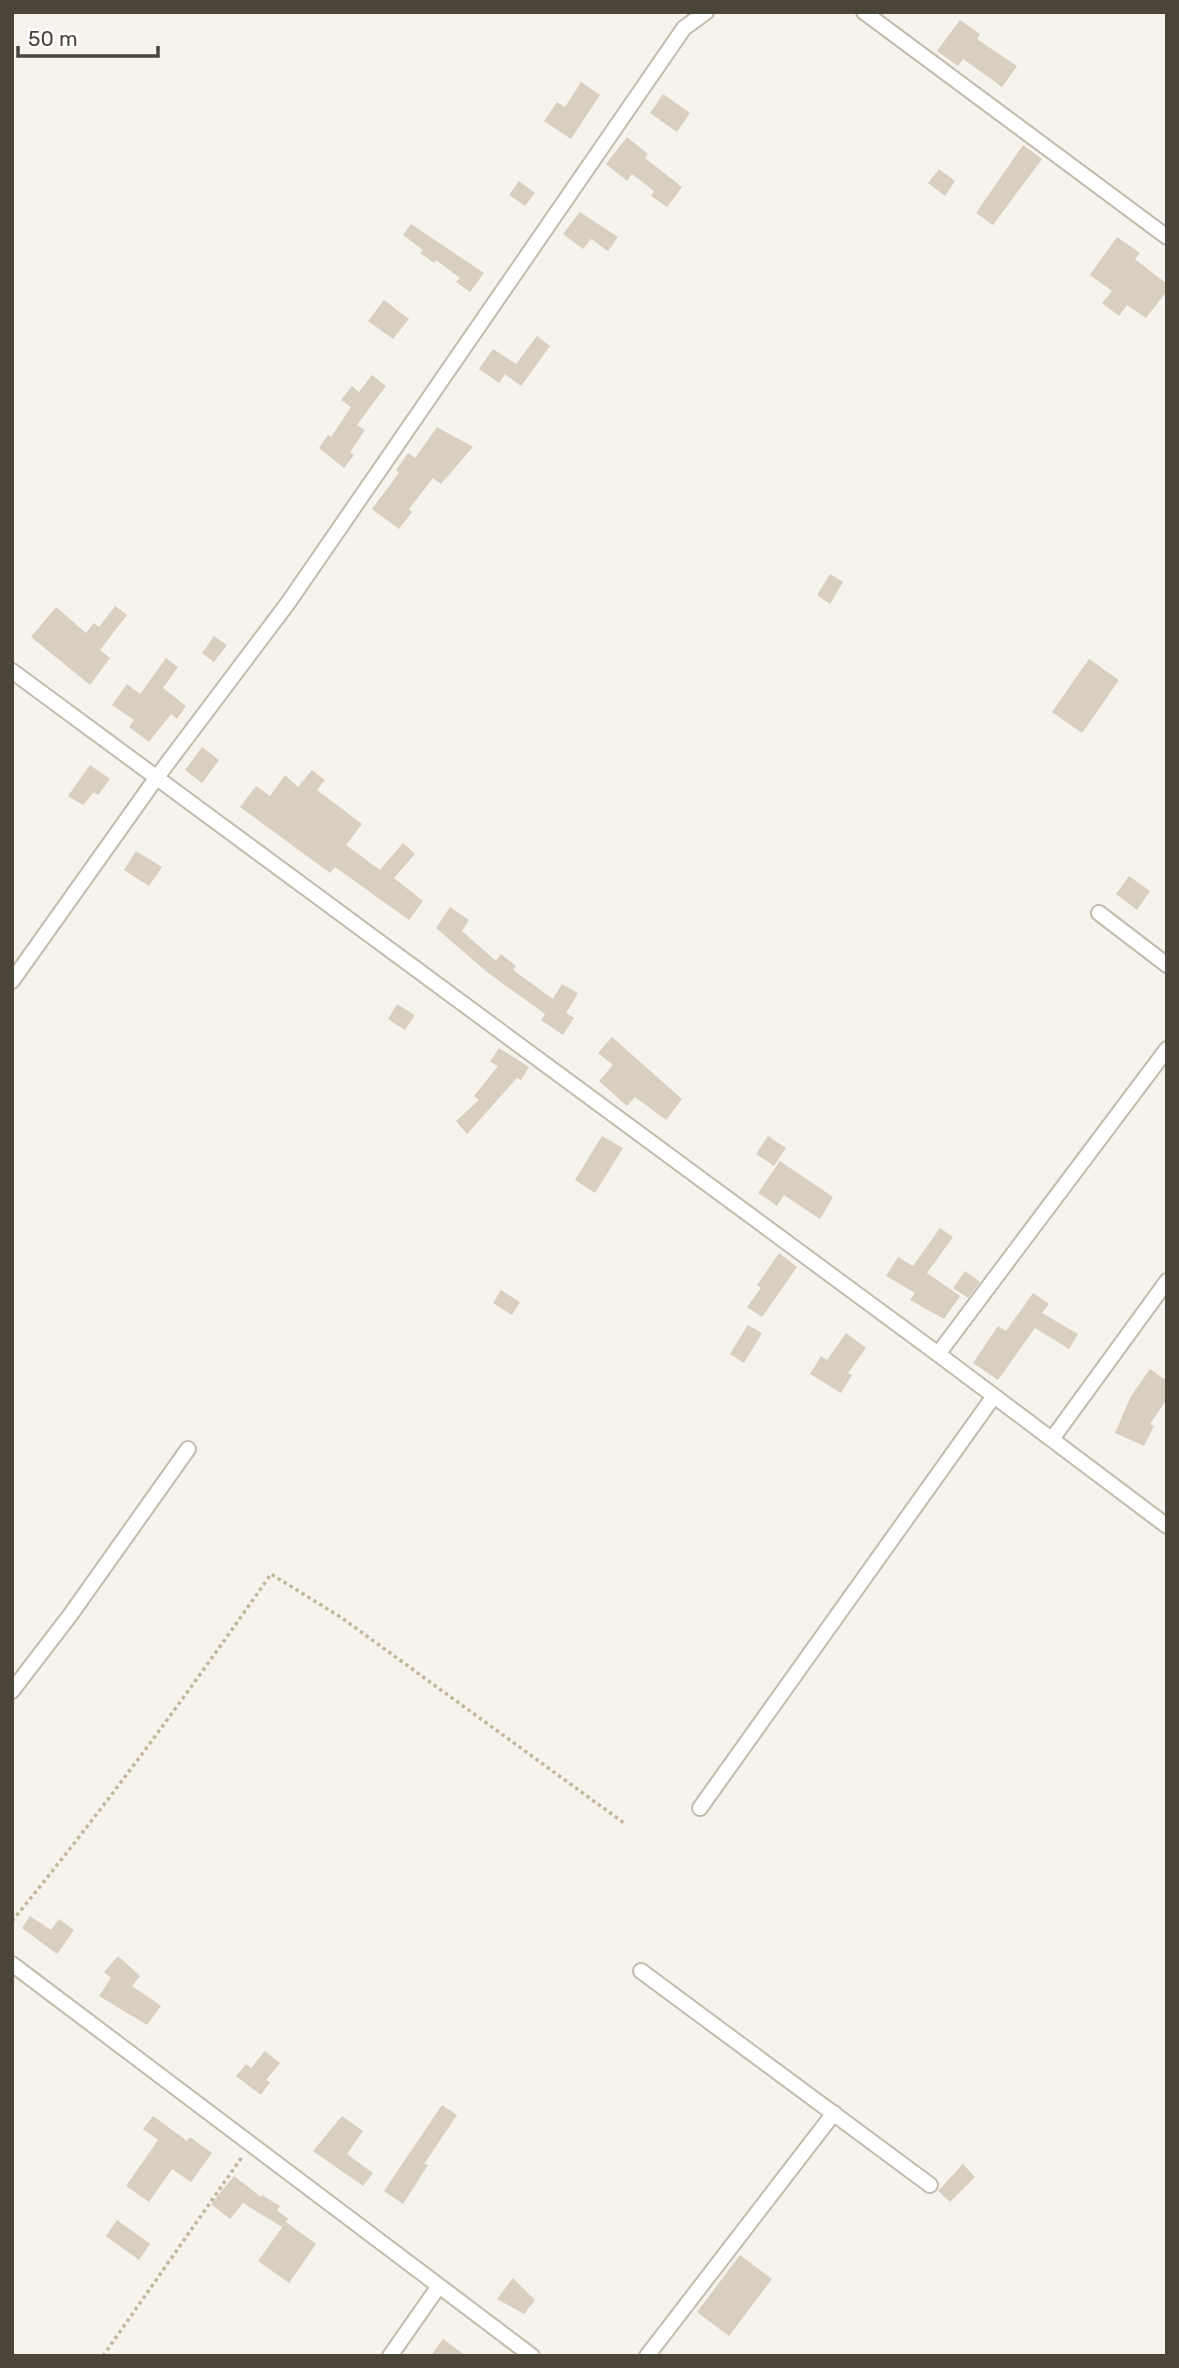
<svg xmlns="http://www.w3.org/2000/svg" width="1179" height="2368" viewBox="0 0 1179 2368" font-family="Rubik,sans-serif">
<rect width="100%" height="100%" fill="#f6f3ec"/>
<path fill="#d8cfc1" d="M960,20L980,34L977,39L1017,66L1002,87L963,59L958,66L937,51Z
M581,82L600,95L571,139L544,121L557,102L565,107Z
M663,94L690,113L677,132L650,113Z
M627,137L648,154L645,158L682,187L667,207L651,196L654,191L632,174L627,181L606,164Z
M1023,145L1042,159L993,225L976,213Z
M939,169L955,181L945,196L928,183Z
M519,181L535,193L525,206L509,195Z
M580,212L618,237L608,251L591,239L583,249L563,234Z
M411,224L484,273L470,292L456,282L460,278L436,260L434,263L420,253L423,250L403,235Z
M1117,237L1140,253L1135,259L1167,284V291L1146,318L1127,305L1119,316L1102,303L1112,291L1090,275Z
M384,300L409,319L393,339L368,321Z
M537,336L550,346L521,386L505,374L499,383L479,369L493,349L516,364Z
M372,375L386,386L357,425L365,430L350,452L354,455L344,468L319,448L328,435L331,437L351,407L341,400L352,386L359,392Z
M437,427L473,447L441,484L433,478L409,509L412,512L399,529L372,509L399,473L396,470L408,453L415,458Z
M830,574L843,582L830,604L817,595Z
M115,606L127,615L100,650L110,658L90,685L31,637L56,607L86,633L94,623L99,627Z
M214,636L227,645L214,662L202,653Z
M166,658L178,667L163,688L186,706L177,719L171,714L149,742L129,727L134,720L112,705L127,684L140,694Z
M1089,659L1119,680L1082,733L1052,712Z
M202,747L219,760L202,783L185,770Z
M90,765L110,779L98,795L94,792L83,805L68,796Z
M312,770L325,780L317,790L362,824L346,845L380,870L403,843L415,854L394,878L423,901L409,920L335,867L330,873L240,807L256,786L270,796L285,775L298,787Z
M136,851L162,867L149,886L124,870Z
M1129,876L1150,891L1137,910L1116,894Z
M450,907L469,920L462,931L496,961L501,954L516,966L513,970L553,999L562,984L578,993L566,1013L574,1018L563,1035L541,1020L545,1014L487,972L436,928Z
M397,1004L415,1015L405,1030L388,1019Z
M612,1037L682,1099L666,1120L635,1097L627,1106L599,1081L613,1065L598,1053Z
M499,1048L529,1067L521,1080L517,1078L467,1134L456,1121L479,1100L474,1096L498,1066L490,1062Z
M602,1136L623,1148L595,1193L575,1180Z
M768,1136L786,1148L774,1166L756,1154Z
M780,1161L833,1197L820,1219L784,1195L777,1206L758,1193Z
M940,1228L953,1237L927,1273L960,1296L944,1319L910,1300L915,1293L886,1276L898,1257L913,1266Z
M779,1253L797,1267L762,1317L747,1307L761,1288L757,1285Z
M965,1271L980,1282L968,1298L953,1288Z
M501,1290L520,1302L512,1315L493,1303Z
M1033,1293L1049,1304L1042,1313L1078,1334L1069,1349L1035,1328L998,1380L973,1363L998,1326L1006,1331Z
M748,1325L762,1333L744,1363L730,1354Z
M846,1333L866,1348L848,1373L852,1375L841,1393L810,1374L821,1356L827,1360Z
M1150,1369L1167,1381V1399L1150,1424L1154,1426L1144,1446L1115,1433L1131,1396Z
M30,1916L51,1930L59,1919L74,1930L57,1954L22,1928Z
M118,1956L140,1976L132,1986L161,2006L147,2025L99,1996L111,1978L104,1972Z
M265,2051L280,2063L266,2080L270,2082L261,2095L236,2076L246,2064L251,2068Z
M442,2105L457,2115L424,2164L428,2165L403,2204L384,2191Z
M153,2116L187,2141L190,2137L212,2153L191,2182L172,2169L149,2202L126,2186L158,2140L143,2129Z
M342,2116L363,2131L347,2154L373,2173L363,2186L313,2151Z
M963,2164L975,2177L950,2202L938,2191Z
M234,2176L261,2197L262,2195L280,2206L277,2210L288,2219L282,2227L243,2203L230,2219L211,2204Z
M117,2220L150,2244L139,2260L106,2236Z
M286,2222L316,2244L289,2283L258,2261Z
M740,2255L772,2279L729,2336L697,2312Z
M513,2278L535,2300L524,2314L497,2299Z
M443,2339L466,2356H431Z"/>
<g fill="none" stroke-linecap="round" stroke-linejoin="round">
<defs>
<path id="minor" d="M864,12L1167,237
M12,671L938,1354L1167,1526
M1099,913L1167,965
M12,981L157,777L288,603L684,28L706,12
M938,1354L1167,1049
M1052,1439L1167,1281
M12,1691L71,1614L188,1449
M700,1808L994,1396
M12,1964L532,2356
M641,1971L930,2185
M390,2356L439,2286
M647,2356L834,2113"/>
</defs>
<use href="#minor" stroke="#c2bbae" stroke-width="18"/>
<path stroke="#c4b79f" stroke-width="3.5" stroke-dasharray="3.5 3.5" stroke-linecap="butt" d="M12,1921C104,1809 188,1693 271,1574L342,1618L624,1823
M103,2356L242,2157"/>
<use href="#minor" stroke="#fff" stroke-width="14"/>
</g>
<rect width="1179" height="2368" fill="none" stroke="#4b4439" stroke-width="28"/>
<path d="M18 46v10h140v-10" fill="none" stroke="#4b4439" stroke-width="3.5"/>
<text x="28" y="46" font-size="21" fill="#4b4439" stroke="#ffffff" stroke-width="5" paint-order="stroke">50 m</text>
</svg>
